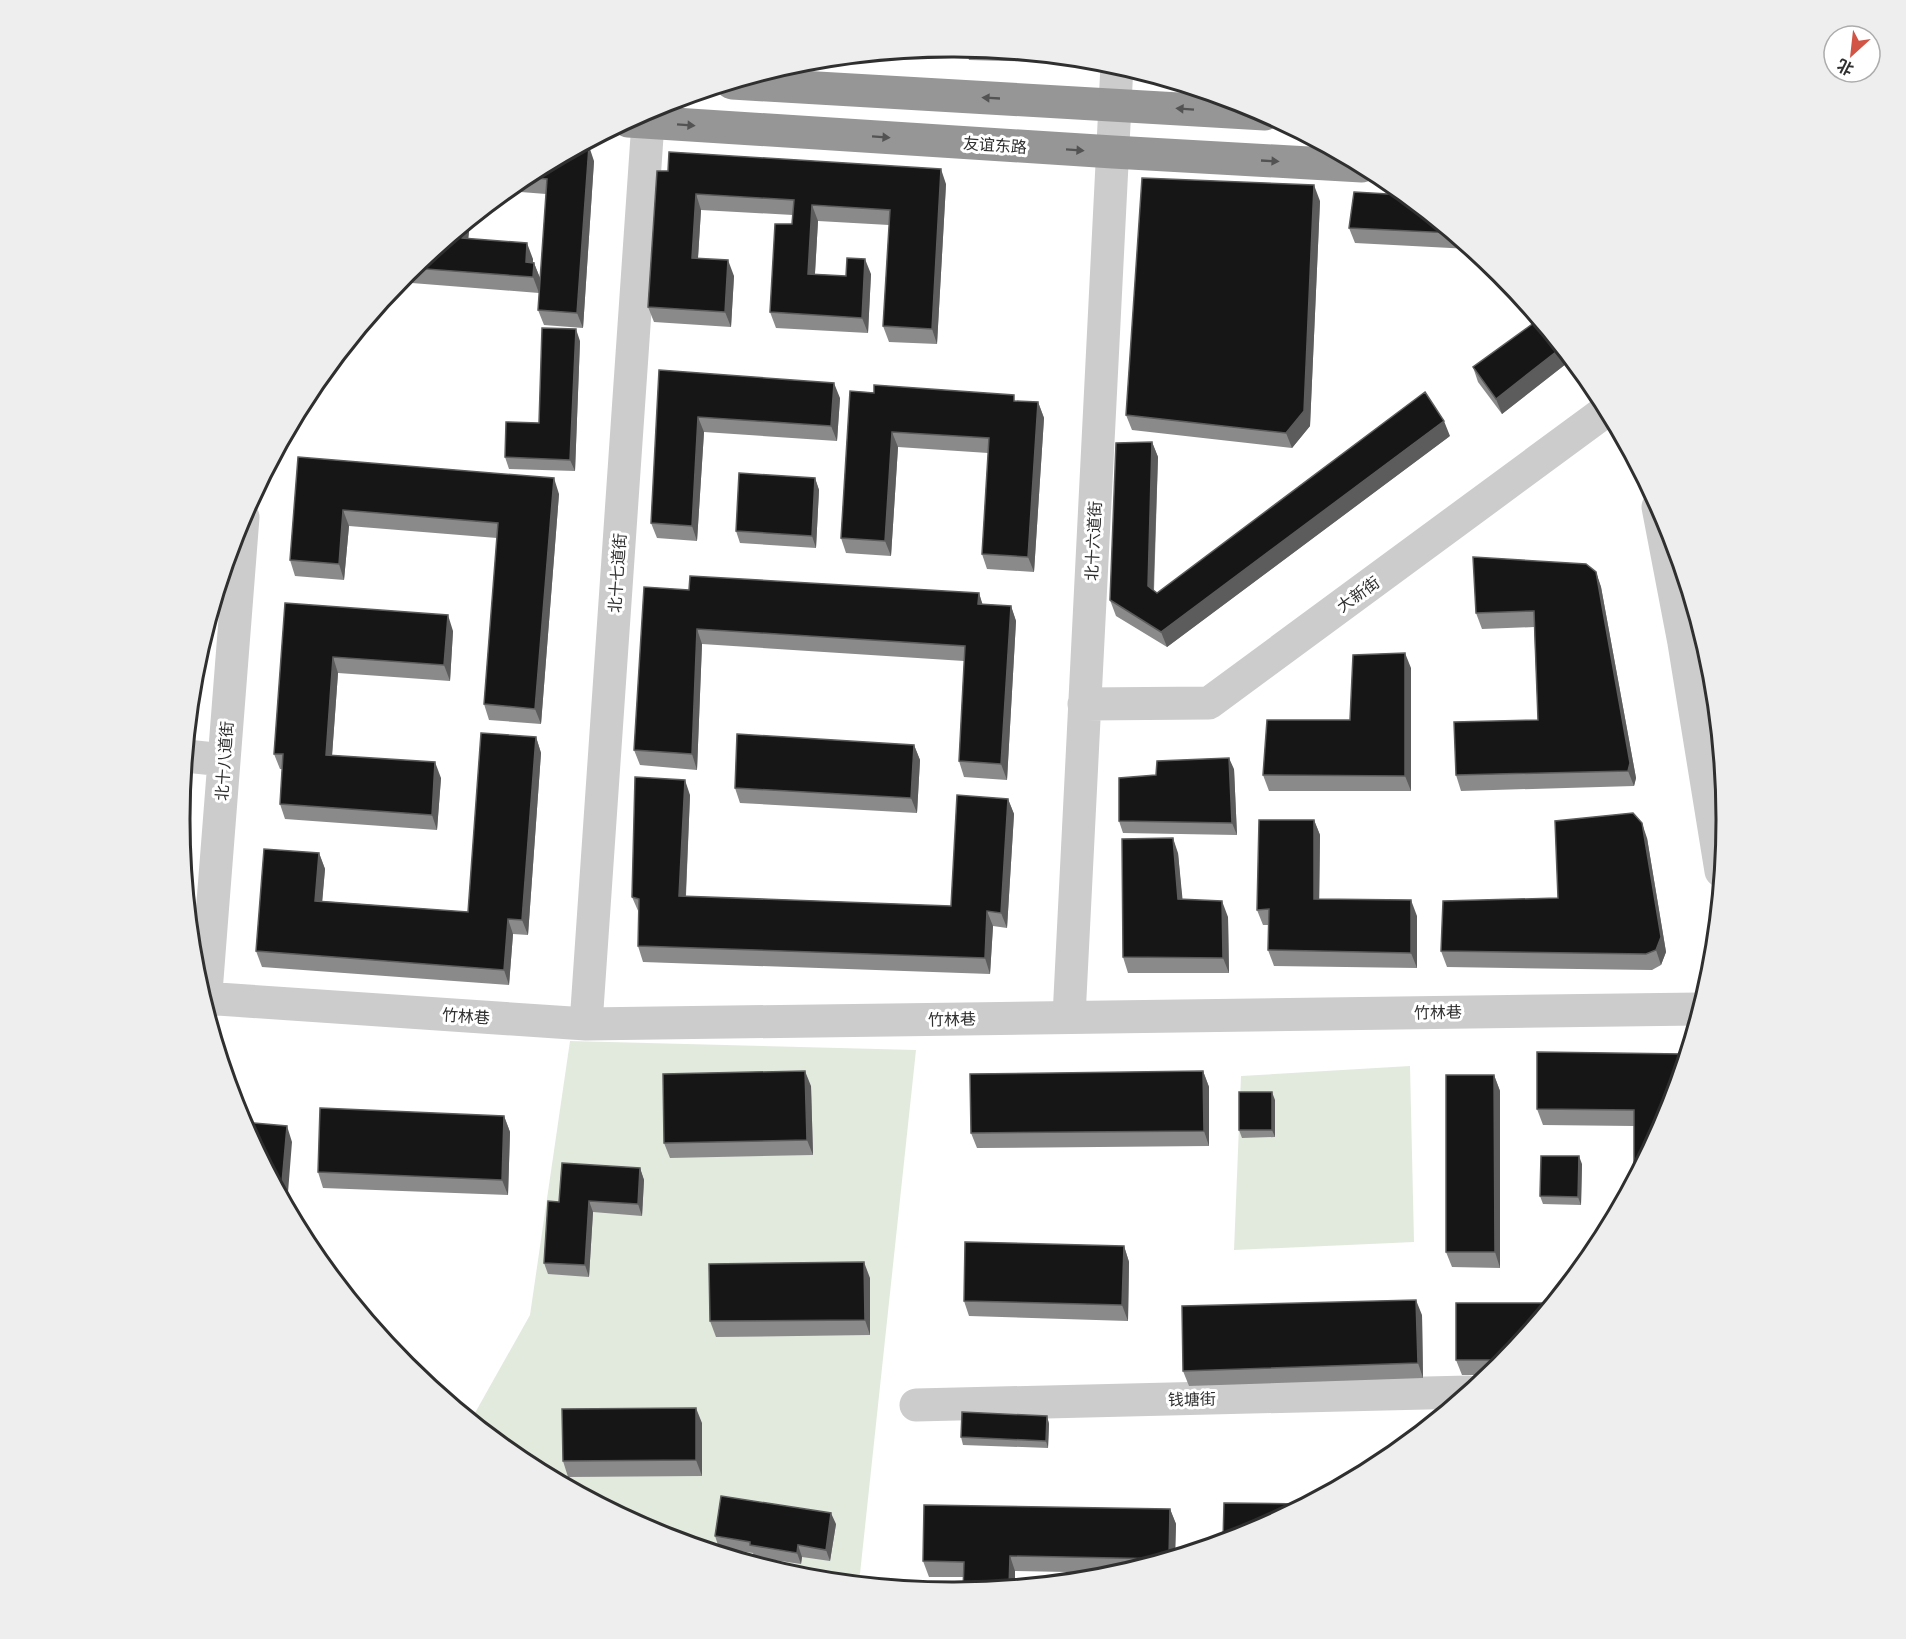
<svg xmlns="http://www.w3.org/2000/svg" width="1906" height="1639" viewBox="0 0 1906 1639" font-family="Helvetica,'Noto Sans SC',sans-serif">
<rect width="100%" height="100%" fill="#fff"/>
<path fill="#e2eade" d="M570,1041L916,1050L859,1583L802,1578L657,1534L523,1462L471,1420L530,1315Z
M1410,1066L1414,1242L1234,1250L1241,1076Z"/>
<g fill="none" stroke-linecap="round" stroke-linejoin="round">
<path stroke="#ccc" stroke-width="33" d="M1658,507L1684,643L1721,871
M1084,704L1209,703L1607,410
M186,756L224,760
M203,998L586,1024L1699,1009
M205,1005L243,517
M1069,1017L1117,65
M586,1024L648,122
M916,1405L1468,1392"/>
<path stroke="#969696" stroke-width="33" d="M732,83L1265,114
M628,121L1113,152L1362,166"/>
</g>
<path fill="#8a8a8a" d="M949,47L948,58L878,54Z
M965,48L1051,56L1048,62L969,60Z
M594,161L583,328L544,325L538,310L546,194L507,191L524,177Z
M657,171L946,184L937,344L889,342L883,326L889,225L818,221L815,274L846,276L871,274L868,333L776,328L770,312L792,224L793,215L701,210L698,258L734,276L731,327L654,322L648,307Z
M1405,195L1470,249L1355,243L1349,228Z
M1320,201L1310,426L1292,448L1132,430L1126,415Z
M470,221L468,238L533,259V263H534L540,278L539,293L399,282L407,273Z
M387,297L386,308H378Z
M1538,320L1571,360L1502,414L1478,382L1473,367Z
M580,341L575,471L509,469L505,457L539,423Z
M659,370L840,398L837,441L704,432L697,541L657,538L651,523Z
M850,391L1038,402L1044,418L1034,572L987,569L982,554L988,453L898,447L891,556L846,553L841,538Z
M1450,436L1167,647L1116,616L1110,600L1152,442L1158,457L1154,591L1157,593Z
M298,457L559,494L541,724L489,720L484,704L497,538L349,526L344,580L295,576L290,560Z
M815,478L819,490L816,548L740,543L736,531Z
M1667,524L1688,594H1685L1680,579Z
M1596,572L1601,587L1636,778L1634,786L1461,791L1456,775L1538,720L1534,627L1482,629L1476,613Z
M689,590L979,593L982,604L1011,606L1016,621L1007,780L964,777L959,761L964,661L702,644L697,770L640,765L634,750Z
M285,603L453,631L450,681L338,673L332,755L441,778L437,830L285,819L280,804L282,769H280L274,754Z
M1411,668V791H1269L1263,775L1350,720Z
M536,737L541,753L528,935L513,934L509,985L262,967L256,951L319,853L325,869L322,901L468,912Z
M914,745L920,760L917,813L740,803L735,788Z
M1234,769L1237,835L1123,833L1119,821Z
M690,795L686,896L951,906L1008,799L1014,814L1007,928L993,926L990,974L643,962L638,946L639,913L632,897Z
M1314,820L1320,835L1319,899L1417,916V968L1274,966L1268,950L1269,925H1263L1257,910Z
M1647,838L1666,952L1661,965L1652,970L1447,967L1441,951L1558,898Z
M1178,853L1182,899L1228,917L1229,973H1128L1123,957Z
M1683,1054L1634,1126L1543,1125L1537,1109Z
M1203,1071L1209,1087V1146L977,1148L971,1133Z
M1494,1075L1500,1091V1268L1452,1267L1446,1252Z
M811,1086L813,1155L670,1158L664,1143Z
M1275,1100V1137L1242,1138L1239,1130Z
M504,1116L510,1132L508,1195L323,1188L318,1172Z
M1582,1164L1581,1205L1543,1204L1540,1196Z
M640,1168L644,1180L642,1216L593,1212L589,1277L548,1274L544,1263L559,1202Z
M1124,1246L1129,1262L1128,1321L969,1316L964,1301Z
M870,1278V1335L716,1337L710,1321Z
M1552,1303L1499,1366L1488,1375H1462L1456,1360Z
M1422,1315L1423,1378L1189,1386L1183,1371Z
M1047,1416L1049,1424L1048,1448L963,1445L961,1437Z
M702,1423V1476L568,1477L563,1461Z
M1170,1509L1176,1524L1175,1556L1118,1573L1015,1571L963,1577H929L923,1561Z
M836,1524L830,1561L802,1557L801,1564L754,1557L753,1553L719,1548L715,1536Z"/>
<path fill="#5c5c5c" d="M944,47H949L948,58Z
M1045,56H1051L1048,62Z
M589,146L594,161L583,328L577,313Z
M941,169L946,184L937,344L932,329Z
M1314,185L1320,201L1310,426L1292,448L1286,433Z
M696,194L701,210L697,273L692,258Z
M812,205L818,221L814,289L808,274Z
M470,221L467,253L462,238V227Z
M527,243L533,259L532,278L526,262Z
M865,259L871,274L868,333L862,318Z
M728,260L734,276L731,327L725,312Z
M534,263L540,278L539,293L533,277Z
M387,297L386,308L384,301Z
M576,329L580,341L575,471L570,460Z
M1561,348L1571,360L1502,414L1496,399Z
M834,383L840,398L837,441L831,426Z
M1038,402L1044,418L1034,572L1028,557Z
M698,417L704,432L697,541L692,526Z
M1444,421L1450,436L1167,647L1161,632Z
M892,432L898,447L891,556L885,541Z
M1152,442L1158,457L1153,602L1148,586Z
M554,478L559,494L541,724L535,709Z
M815,478L819,490L816,548L812,536Z
M343,510L349,526L344,580L339,564Z
M1596,572L1601,587L1636,778L1634,786L1628,771Z
M979,593L984,609L978,604Z
M1011,606L1016,621L1007,780L1001,764Z
M448,615L453,631L450,681L444,665Z
M697,629L702,644L697,770L692,754Z
M1405,653L1411,668V791L1405,776Z
M333,657L338,673L331,770L326,755Z
M536,737L541,753L528,935L522,920Z
M914,745L920,760L917,813L911,798Z
M1229,758L1234,769L1237,835L1232,823Z
M435,762L441,778L437,830L432,815Z
M685,780L690,795L685,911L679,896Z
M1008,799L1014,814L1007,928L1001,913Z
M1314,820L1320,835L1319,914L1314,899Z
M1642,823L1647,838L1666,952L1661,965L1656,950Z
M1173,838L1178,853L1184,914L1178,899Z
M319,853L325,869L321,916L315,901Z
M1411,900L1417,916V968L1411,953Z
M1222,901L1228,917L1229,973L1223,958Z
M987,911L993,926L990,974L985,958Z
M508,919L513,934L509,985L504,970Z
M805,1071L811,1086L813,1155L807,1140Z
M1203,1071L1209,1087V1146L1204,1131Z
M1494,1075L1500,1091V1268L1495,1252Z
M1272,1092L1275,1100V1137L1272,1130Z
M504,1116L510,1132L508,1195L502,1180Z
M287,1126L292,1142L287,1205L281,1194Z
M1579,1156L1582,1164L1581,1205L1578,1197Z
M640,1168L644,1180L642,1216L638,1204Z
M589,1201L593,1212L589,1277L585,1265Z
M1124,1246L1129,1262L1128,1321L1122,1305Z
M864,1262L870,1278V1335L865,1320Z
M1416,1300L1422,1315L1423,1378L1418,1363Z
M696,1408L702,1423V1476L696,1460Z
M1047,1416L1049,1424L1048,1448L1046,1441Z
M1170,1509L1176,1524L1175,1556L1169,1558Z
M831,1513L836,1524L830,1561L826,1550Z
M798,1545L802,1557L801,1564L797,1553Z
M1010,1556L1015,1571V1586L1009,1587Z"/>
<path fill="#161616" stroke="#5c5c5c" stroke-width="1.5" d="M582,145L589,146L577,313L538,310L547,179L523,177Z
M669,152L941,169L932,329L883,326L890,210L812,205L808,274L846,276L847,258L865,259L862,318L770,312L775,224H792L794,200L696,194L692,258L728,260L725,312L648,307L657,171H668Z
M1142,178L1314,185L1304,411L1286,433L1126,415Z
M1354,192L1405,195L1451,233L1349,228Z
M462,227V238L527,243L526,262L534,263L533,277L412,268Z
M1538,320L1561,348L1496,399L1473,367Z
M542,328L576,329L570,460L505,457L506,422L539,423Z
M659,370L834,383L831,426L698,417L692,526L651,523Z
M874,385L1014,395V401L1038,402L1028,557L982,554L989,438L892,432L885,541L841,538L850,391L874,393Z
M1425,392L1444,421L1161,632L1110,600L1116,443L1152,442L1148,586L1157,593Z
M298,457L554,478L535,709L484,704L498,523L343,510L339,564L290,560Z
M739,473L815,478L812,536L736,531Z
M1667,524L1684,578L1680,579Z
M1473,557L1586,564L1596,572L1630,763L1628,771L1456,775L1454,722L1538,720L1534,611L1476,613Z
M690,576L979,593L978,604L1011,606L1001,764L959,761L965,646L697,629L692,754L634,750L644,587L689,590Z
M285,603L448,615L444,665L333,657L326,755L435,762L432,815L280,804L283,754H274Z
M1405,653V776L1263,775L1267,720H1350L1353,655Z
M1711,672L1723,791L1703,673Z
M481,733L536,737L522,920L508,919L504,970L256,951L264,849L319,853L315,901L468,912Z
M737,734L914,745L911,798L735,788Z
M1229,758L1232,823L1119,821V778L1156,775L1157,761Z
M635,777L685,780L679,896L951,906L957,795L1008,799L1001,913L987,911L985,958L638,946L639,899L632,897Z
M1633,813L1642,823L1661,937L1656,950L1646,954L1441,951L1443,901L1558,898L1555,821Z
M1259,820H1314V899L1411,900V953L1268,950L1269,909L1257,910Z
M1173,838L1178,899L1222,901L1223,958L1123,957L1122,839Z
M1537,1052L1683,1054L1682,1065L1667,1116L1634,1178V1110L1537,1109Z
M805,1071L807,1140L664,1143L663,1074Z
M1203,1071L1204,1131L971,1133L970,1074Z
M1446,1075H1494L1495,1252H1446Z
M1239,1092H1272V1130H1239Z
M320,1108L504,1116L502,1180L318,1172Z
M242,1122L287,1126L281,1194Z
M1541,1156H1579L1578,1197L1540,1196Z
M562,1163L640,1168L638,1204L589,1201L585,1265L544,1263L548,1201L559,1202Z
M965,1242L1124,1246L1122,1305L964,1301Z
M864,1262L865,1320L710,1321L709,1264Z
M1416,1300L1418,1363L1183,1371L1182,1306Z
M1456,1303H1552L1505,1360H1456Z
M434,1389H441V1395Z
M696,1408V1460L563,1461L562,1409Z
M962,1412L1047,1416L1046,1441L961,1437Z
M721,1496L831,1513L826,1550L798,1545L797,1553L750,1545V1542L715,1536Z
M1224,1503L1304,1504L1248,1534L1223,1541Z
M924,1505L1170,1509L1169,1558L1166,1559L1010,1556L1009,1587L963,1591L964,1562L923,1561Z"/>
<defs><path id="oneway-solid" d="M-6-.8H1V-3.2L6.5 0L1 3.2V.8H-6Z" transform="scale(1.5)"/></defs>
<g fill="#535353">
<use href="#oneway-solid" transform="translate(991 98) rotate(-177)"/>
<use href="#oneway-solid" transform="translate(1185 109) rotate(-176)"/>
<use href="#oneway-solid" transform="translate(686 125) rotate(4)"/>
<use href="#oneway-solid" transform="translate(881 137) rotate(4)"/>
<use href="#oneway-solid" transform="translate(1075 150) rotate(4)"/>
<use href="#oneway-solid" transform="translate(1270 161) rotate(3)"/>
</g>
<g text-anchor="middle" stroke-width="6" stroke-linejoin="round" paint-order="stroke">
<g font-size="16" fill="#2f2f2f" stroke="#fff">
<text transform="translate(995 145) rotate(4)" y="6">友谊东路</text>
<text transform="translate(1093 541) rotate(-87)" y="6">北十六道街</text>
<text transform="translate(617 573) rotate(-86)" y="6">北十七道街</text>
<text transform="translate(1358 594) rotate(-36)" y="6">大新街</text>
<text transform="translate(224 761) rotate(-86)" y="6">北十八道街</text>
<text transform="translate(1438 1012) rotate(-1)" y="6">竹林巷</text>
<text transform="translate(466 1016) rotate(4)" y="6">竹林巷</text>
<text transform="translate(952 1019) rotate(-1)" y="6">竹林巷</text>
<text transform="translate(1192 1399) rotate(-1)" y="6">钱塘街</text>
</g>
</g>
<path d="M0 0H1906V1639H0ZM952 57H954A762 762 0 0 1 1716 819V820A762 762 0 0 1 954 1582H952A762 762 0 0 1 190 820V819A762 762 0 0 1 952 57Z" fill="#eee" fill-rule="evenodd"/>
<path fill="none" stroke="#2f2f2f" stroke-width="3" d="M952 57H954A762 762 0 0 1 1716 819V820A762 762 0 0 1 954 1582H952A762 762 0 0 1 190 820V819A762 762 0 0 1 952 57Z"/>
<g transform="translate(1852 54) rotate(207)"><circle r="28" fill="#ffffff" stroke="#acacac" stroke-width="1.5"/>
<path d="M0-4.5L10 22L0 15L-10 22Z" fill="#d15445"/>
<text y="-9" font-size="16" font-weight="bold" text-anchor="middle" fill="#2f2f2f">北</text>
</g>
</svg>
